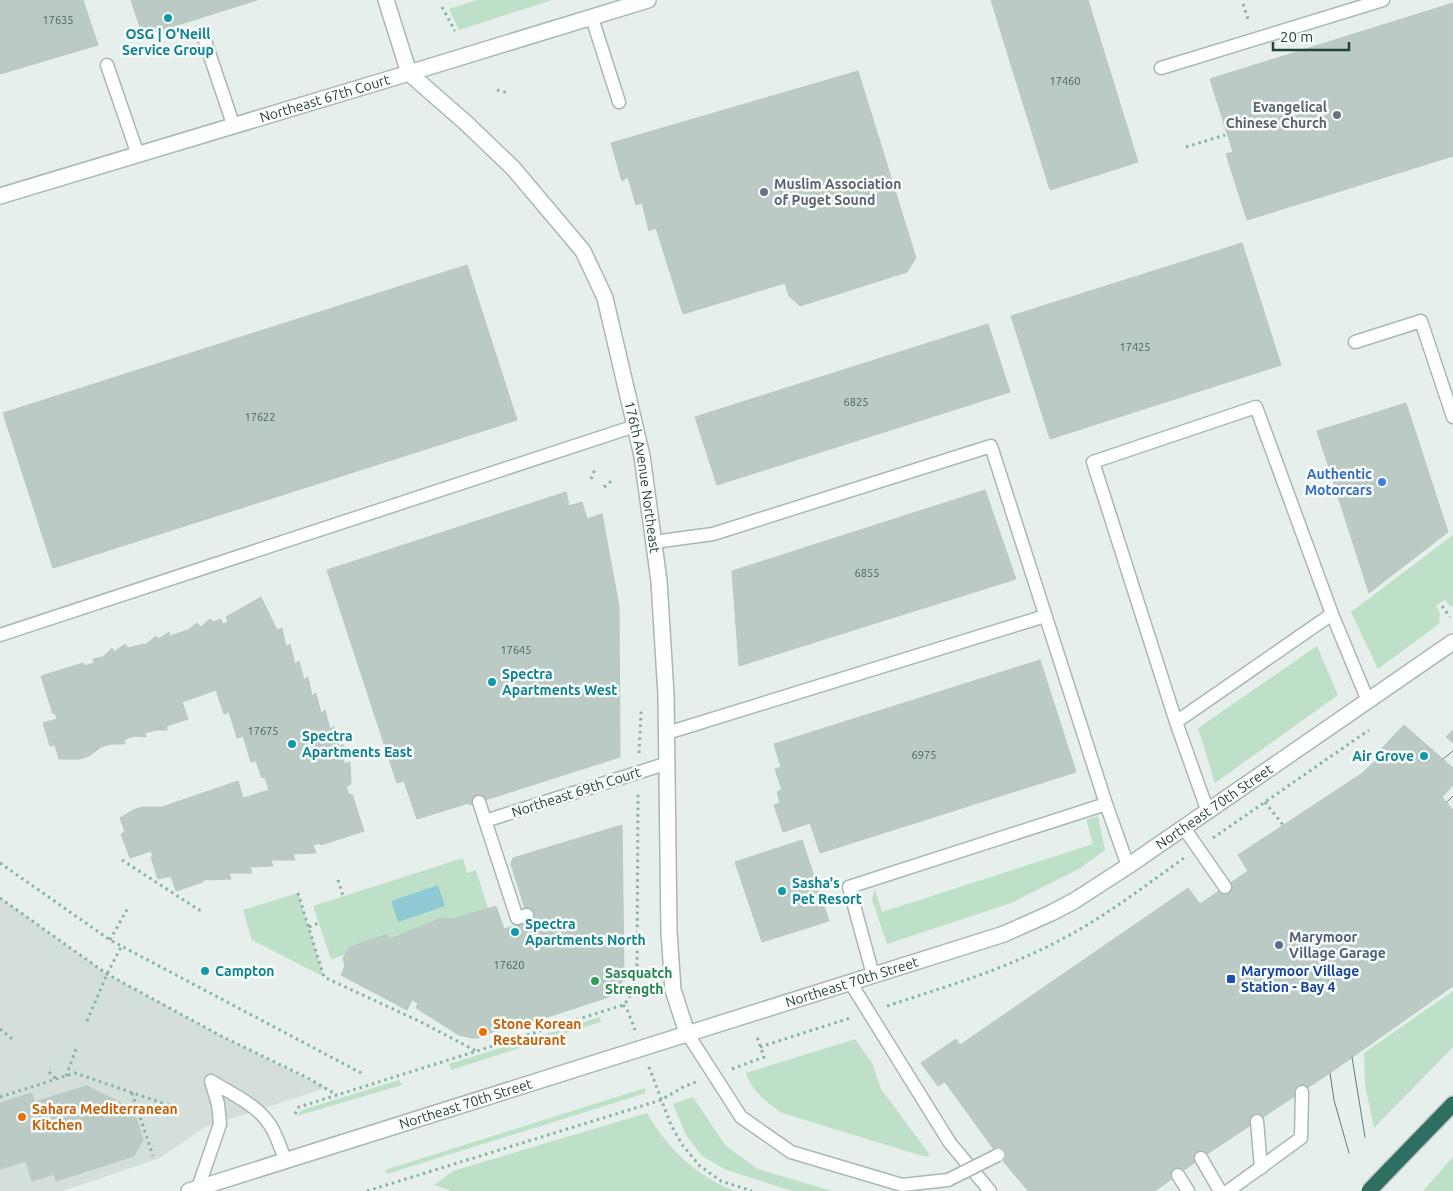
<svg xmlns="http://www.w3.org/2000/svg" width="1453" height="1191" viewBox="0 0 1453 1191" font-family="Ubuntu,sans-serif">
<rect width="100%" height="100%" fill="#e6efeb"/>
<path fill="#d4dfda" d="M0,898L107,974L223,1037L326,1088L205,1127L160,1158L63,1191H0Z"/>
<path fill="#bfe0c8" d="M477,0H552L459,30L449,9Z
M1453,535V607L1450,606L1445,600L1436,606L1440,613L1439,624L1378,669L1351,612Z
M1317,646L1338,695L1215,783L1198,728Z
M1098,816L1105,850L1079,869L1011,903L887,944L872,899L875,889L882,912L1093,844L1086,820Z
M463,858L467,873L476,870L488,908L453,919L441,918L388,940V936L385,935L350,947L345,955L331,959L313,906Z
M298,893L324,977L252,940L243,910Z
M1453,991V1047L1374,1128L1365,1085L1364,1053Z
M600,1017L601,1022L451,1070L449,1064Z
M855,1039L872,1063L881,1089L930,1155L926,1157L782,1113C768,1104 751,1090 746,1073Z
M399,1080L402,1085L297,1116L302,1110Z
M645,1088L646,1093L387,1174L385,1170Z
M693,1097L725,1145L758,1169L832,1191H792L724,1169L702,1156L686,1135L673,1104Z
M647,1113C667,1148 697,1177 735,1191H451L434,1185L453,1171Z
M1453,1157V1191H1423Z"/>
<path fill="#8ec9d4" d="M438,885L445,906L398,922L391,901Z"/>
<path fill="#bbcac4" stroke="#b8c9c2" d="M0,0H83L98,45L0,74Z
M131,0H257L143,36Z
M991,0H1088L1138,162L1050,190Z
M1453,3V156L1247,220L1226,154L1233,152L1210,79Z
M858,71L916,258L907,272L800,306L789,296L785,283L683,314L656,228L649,231L642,203L636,205L628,177L622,181L611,143Z
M1242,243L1281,365L1050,439L1011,316Z
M467,265L517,420L53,568L3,413Z
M988,324L1010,392L717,485L695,417Z
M1406,403L1448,532L1369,593L1317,431Z
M985,490L1016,579L739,666L732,571Z
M566,492L569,506L582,502L587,519L602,514L619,606L620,757L479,802L469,805V803L417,819L404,781L397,783L327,570Z
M261,597L277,630L282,628L286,647L290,644L295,664L299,661L304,680L308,677L312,696L316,693L321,713L325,710L330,729L334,727L339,747L343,744L344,764L350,762L351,784L346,786L349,795L352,794L364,831L321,845L320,843L313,845L316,853L293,854L295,860H271L273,866L250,867L252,873H229L231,879L209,880L208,879L202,881L203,882L176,891L171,876L158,879L151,857H153L151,851L130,858L121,834L125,832L120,818L133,810L142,807H162L238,781L243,798L269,790L265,777L262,778L256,761L251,762L243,736L237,738L229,712L224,714L216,690L182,702L188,719L167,726V730H156L145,733L146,737L134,736L124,740L125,744H111L101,747L89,756L80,759H59L55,745L50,746L43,723L57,719L55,713L53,714L41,676L83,663L84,666L94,663L93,659L103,657L112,648L114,652L125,644L128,648L144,644L145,645L156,636L159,639L169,632L170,636L188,630L197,623L201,627L210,619L213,622L221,619L222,624L228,622L226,617Z
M1040,660L1076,772L820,853L810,823L783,832L774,805L780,803L777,792L782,790L775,769L781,767L774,744Z
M1404,725L1453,768V785L1442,797L1453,810V986L1330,1073L1201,1158L1155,1191H1028L998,1155L945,1082L938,1086L921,1063L956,1039L960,1045L1188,888L1200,904L1248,871L1238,855L1361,774L1385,752L1381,749Z
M1453,730V743L1446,737Z
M622,825L624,978L618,991L609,997L517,1027L515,1022L478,1038H472L459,1035L416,1008L418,1003L412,1000L407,1010L341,975L345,966L343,958L350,947L385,935L388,936V940L441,918L453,919L496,906L504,929L529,922L511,864L513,858Z
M802,840L829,921L762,942L735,862Z
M87,1086L133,1109L143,1140L134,1156L56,1181L54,1174L32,1181L26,1161L0,1169V1103L32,1093L34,1102Z"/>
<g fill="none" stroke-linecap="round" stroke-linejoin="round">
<defs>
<path id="service" d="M592,18L619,102
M203,35L234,127
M107,65L138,155
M1161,68L1383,0
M1355,342L1421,321L1453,417
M654,542L713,534L991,446L1106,804L1128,866
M0,635L635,426
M1176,722L1332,614
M667,733L1045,616
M479,802L517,918L527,915
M1208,812L1176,722L1093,462L1256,407L1332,614L1368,701
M485,821L668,763
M1184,828L1225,887
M873,975L849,887L1106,804
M850,982L950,1143L990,1191
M687,1033L741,1117L791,1152L902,1185L948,1180
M211,1081C230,1093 254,1103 268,1122C276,1132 280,1148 286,1161
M1257,1121L1261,1168
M1201,1158L1220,1191
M1178,1175L1188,1191
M198,1188L220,1124L218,1104L211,1081
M1228,1191L1301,1138L1302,1092"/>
<g id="minor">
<path id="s1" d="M0,196L409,73"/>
</g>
<g id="tertiary">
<path id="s2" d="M386,0L409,73L466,123L513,168L583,251L605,298L642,456L659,581L666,695L669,932L673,990L687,1033"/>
<path d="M409,73L648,0"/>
<path id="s3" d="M189,1191L1004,934L1051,913L1074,901L1128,866L1453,642"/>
</g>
<path id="motorway" d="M1390,1169L1453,1104"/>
</defs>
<use href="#service" stroke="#a8b8b2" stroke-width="15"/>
<use href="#minor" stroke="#a8b8b2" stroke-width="18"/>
<use href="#tertiary" stroke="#a8b8b2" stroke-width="18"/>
<use href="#motorway" stroke="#c2cac8" stroke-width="18"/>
<path stroke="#86b3a5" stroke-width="3" stroke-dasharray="2.5 4" stroke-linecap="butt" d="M1243,4L1249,22
M442,7L455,31
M497,90L508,93
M1186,147L1225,135
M591,479L595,469
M604,487L614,479
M1442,606L1450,617
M639,753L641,713L645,709
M1265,802L1283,825
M1213,838L1369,730
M122,860L199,910L202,909
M0,863L110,940L363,1074
M338,880L343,896
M298,893L324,977L423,1023L476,1051
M0,898L107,974L223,1037L306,1077L337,1095
M309,927L319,923
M110,940L129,906
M623,1005L627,1009L635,1030
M887,1006C948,986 1009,968 1066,937C1107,915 1145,886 1184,858
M87,1021L107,974L121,947
M0,1029L12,1039
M760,1047L850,1018
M649,1067L671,1125L683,1146L700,1166L721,1181L752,1191
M732,1069L764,1057L757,1037
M49,1072L56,1079
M66,1076L76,1049
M132,1093L153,1156
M0,1097L75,1073L174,1107
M295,1114L299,1107L623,1005C633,996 634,983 637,970L638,792
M367,1191L661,1100L685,1086L696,1082"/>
<use href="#service" stroke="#fff" stroke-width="12"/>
<use href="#minor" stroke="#fff" stroke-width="15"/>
<use href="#tertiary" stroke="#fff" stroke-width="15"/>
<use href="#motorway" stroke="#2f6f62" stroke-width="15"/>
<path stroke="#5f7d75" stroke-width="1" d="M1443,759L1453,751
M1447,802L1453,796
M1352,1057L1365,1137
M1330,1073L1334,1100L1349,1153"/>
<defs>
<path id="service-bridge" d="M948,1180L998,1155"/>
<path id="motorway-bridge" d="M1369,1191L1390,1169"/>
</defs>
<use href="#service-bridge" stroke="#a8b8b2" stroke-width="15" stroke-linecap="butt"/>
<use href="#motorway-bridge" stroke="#c2cac8" stroke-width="18" stroke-linecap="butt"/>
<use href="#service-bridge" stroke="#fff" stroke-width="12"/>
<use href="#motorway-bridge" stroke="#2f6f62" stroke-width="15"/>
</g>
<g fill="#0f9aa8" stroke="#f7fbf9" stroke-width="2">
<circle cx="168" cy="18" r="5"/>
<circle cx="492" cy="682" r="5"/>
<circle cx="292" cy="744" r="5"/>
<circle cx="1424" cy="756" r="5"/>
<circle cx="782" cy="891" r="5"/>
<circle cx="515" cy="932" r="5"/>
<circle cx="205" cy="971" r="5"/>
</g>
<g fill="#6b7280" stroke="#f7fbf9" stroke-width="2">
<circle cx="1337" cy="115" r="5"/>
<circle cx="764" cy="192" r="5"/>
</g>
<circle fill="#3f7fe0" stroke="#f7fbf9" stroke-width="2" cx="1382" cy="482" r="5"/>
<circle fill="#5c6f8a" stroke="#f7fbf9" stroke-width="2" cx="1279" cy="945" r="5"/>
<rect fill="#1a4fb4" stroke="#f7fbf9" stroke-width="2" x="1226" y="974" width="10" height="10" rx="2.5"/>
<circle fill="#2e9e5b" stroke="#f7fbf9" stroke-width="2" cx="595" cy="981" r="5"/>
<g fill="#e8710a" stroke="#f7fbf9" stroke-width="2">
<circle cx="483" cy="1032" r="5"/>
<circle cx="22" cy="1117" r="5"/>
</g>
<g text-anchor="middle" stroke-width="5" stroke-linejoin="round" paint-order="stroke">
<g font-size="11" fill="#4a645c">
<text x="58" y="24">17635</text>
<text x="1065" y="85">17460</text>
<text x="1135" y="351">17425</text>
<text x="856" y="406">6825</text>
<text x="260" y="421">17622</text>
<text x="867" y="577">6855</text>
<text x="516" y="654">17645</text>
<text x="263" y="735">17675</text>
<text x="924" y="759">6975</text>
<text x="509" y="969">17620</text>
</g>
<g font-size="14" font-weight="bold" fill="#0d838f" stroke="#f7fbf9" text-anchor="start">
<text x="168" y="39" text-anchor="middle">OSG | O'Neill<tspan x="168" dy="16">Service Group</tspan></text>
<text x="502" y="679">Spectra<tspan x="502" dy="16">Apartments West</tspan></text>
<text x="302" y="741">Spectra<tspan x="302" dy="16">Apartments East</tspan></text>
<text x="1414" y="761" text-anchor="end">Air Grove</text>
<text x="792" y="888">Sasha's<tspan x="792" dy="16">Pet Resort</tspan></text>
<text x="525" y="929">Spectra<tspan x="525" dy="16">Apartments North</tspan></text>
<text x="215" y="976">Campton</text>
</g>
<g font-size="14" fill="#24423a" stroke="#f7fbf9">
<text dy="5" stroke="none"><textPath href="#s1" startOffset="339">Northeast 67th Court</textPath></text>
<text dy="5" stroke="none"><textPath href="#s2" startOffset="561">176th Avenue Northeast</textPath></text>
<text transform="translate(576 792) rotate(-18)" y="5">Northeast 69th Court</text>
<text dy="5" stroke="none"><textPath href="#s3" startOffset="1101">Northeast 70th Street</textPath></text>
<text dy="5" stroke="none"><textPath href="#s3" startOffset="695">Northeast 70th Street</textPath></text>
<text dy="5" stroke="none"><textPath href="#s3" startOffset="290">Northeast 70th Street</textPath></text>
</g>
<g font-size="14" font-weight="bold" fill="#5b616d" stroke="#f7fbf9" text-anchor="end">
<text x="1327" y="112">Evangelical<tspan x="1327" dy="16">Chinese Church</tspan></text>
<text x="774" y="189" text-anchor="start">Muslim Association<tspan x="774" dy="16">of Puget Sound</tspan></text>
</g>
<g font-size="14" font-weight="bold" fill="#366cbe" stroke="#f7fbf9" text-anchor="end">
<text x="1372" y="479">Authentic<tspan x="1372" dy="16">Motorcars</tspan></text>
</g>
<g font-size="14" font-weight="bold" fill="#4e5e75" stroke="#f7fbf9" text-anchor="start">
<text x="1289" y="942">Marymoor<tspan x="1289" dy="16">Village Garage</tspan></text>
</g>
<g font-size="14" font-weight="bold" fill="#164399" stroke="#f7fbf9" text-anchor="start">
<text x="1241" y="976">Marymoor Village<tspan x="1241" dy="16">Station - Bay 4</tspan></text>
</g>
<g font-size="14" font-weight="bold" fill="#27864d" stroke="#f7fbf9" text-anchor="start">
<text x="605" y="978">Sasquatch<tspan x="605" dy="16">Strength</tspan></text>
</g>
<g font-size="14" font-weight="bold" fill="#c56008" stroke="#f7fbf9" text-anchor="start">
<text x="493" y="1029">Stone Korean<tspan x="493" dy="16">Restaurant</tspan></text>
<text x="32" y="1114">Sahara Mediterranean<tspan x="32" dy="16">Kitchen</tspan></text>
</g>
</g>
<path d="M1273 42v8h76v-8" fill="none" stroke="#24423a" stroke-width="2.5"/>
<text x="1280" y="42" font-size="15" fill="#24423a" stroke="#f7fbf9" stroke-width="4" paint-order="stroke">20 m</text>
</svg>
